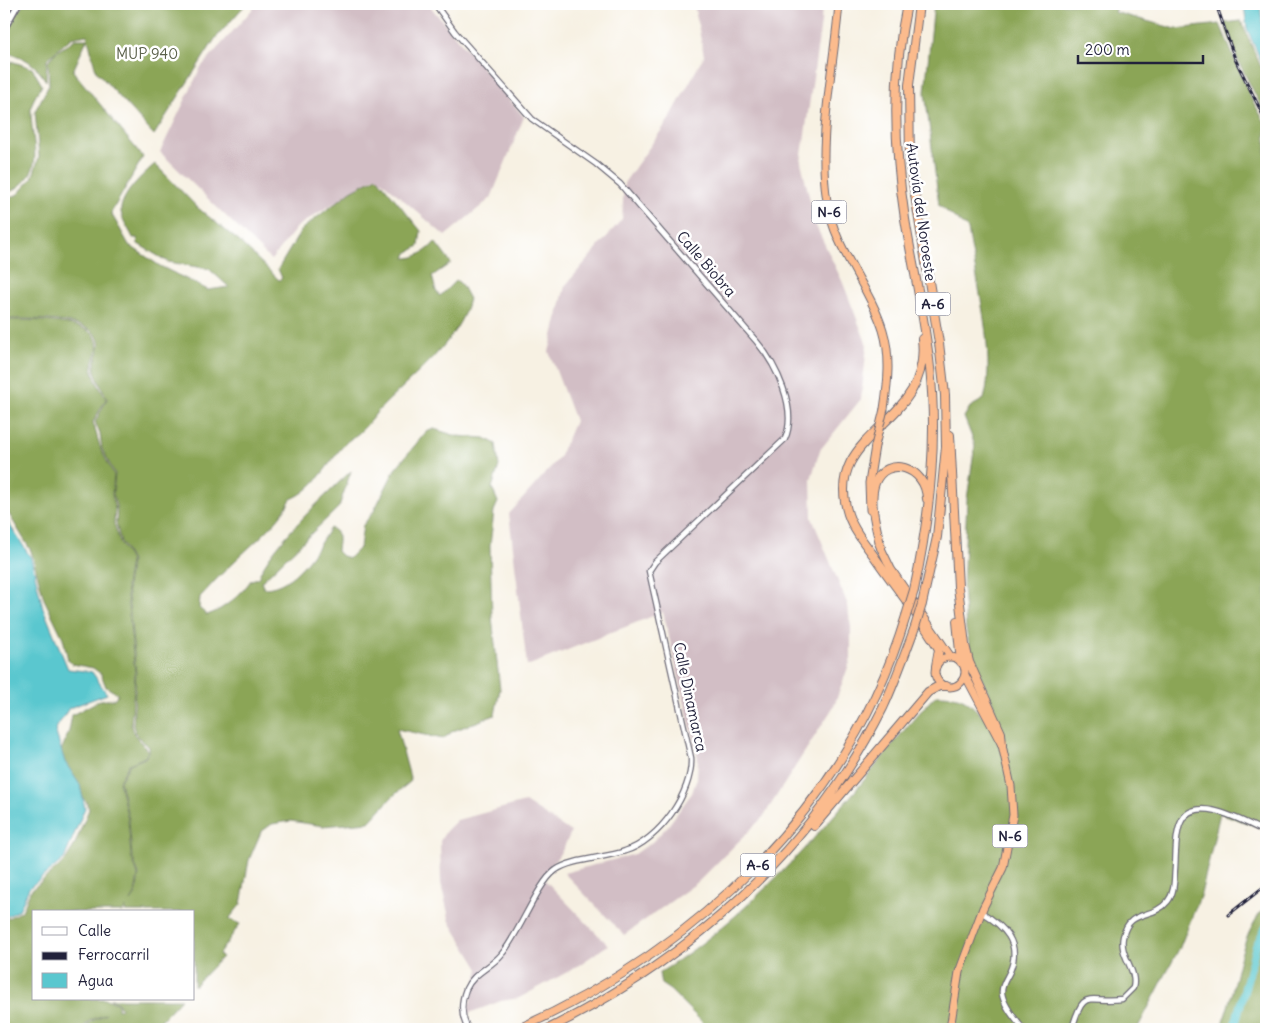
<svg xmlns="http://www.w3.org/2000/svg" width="1270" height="1033" viewBox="0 0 1270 1033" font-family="Delius,sans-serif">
<rect width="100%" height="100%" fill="#fff"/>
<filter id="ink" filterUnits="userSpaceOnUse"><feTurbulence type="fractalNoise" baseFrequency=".02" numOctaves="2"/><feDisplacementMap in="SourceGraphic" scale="10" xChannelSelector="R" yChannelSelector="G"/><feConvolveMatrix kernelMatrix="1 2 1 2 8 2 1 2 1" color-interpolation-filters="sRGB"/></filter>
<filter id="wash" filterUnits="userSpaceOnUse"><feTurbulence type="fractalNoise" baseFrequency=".0096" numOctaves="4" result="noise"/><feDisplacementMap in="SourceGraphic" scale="20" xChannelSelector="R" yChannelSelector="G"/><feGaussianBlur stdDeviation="1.12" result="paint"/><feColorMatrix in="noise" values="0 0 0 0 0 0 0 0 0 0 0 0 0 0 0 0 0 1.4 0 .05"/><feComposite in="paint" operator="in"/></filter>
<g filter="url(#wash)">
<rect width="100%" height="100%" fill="#f7f1e3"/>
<path fill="#d2bec5" d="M257,4H428L524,117L491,198L445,236L376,176L298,226L271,260L160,152L201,67Z
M694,4H822L821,22L801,162L816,226L843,283L867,345L861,399L820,450L811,479L812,518L847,603L851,627V659L834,706L763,817L698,882L624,935L564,873L635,854L652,842L667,827L692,793L697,778L698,758L663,612L527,666L509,514L559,458L575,421L549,352L565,286L622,219L624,183L670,118L704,56Z
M525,802L571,832L563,849L543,878L608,945L573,969L519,998L501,1001L467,1014L479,969L450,922L441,883L440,841L446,831L457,820Z"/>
<path fill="#8ba556" stroke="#566448" d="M24,4H246L215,39L154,135L96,71L87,35L71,38L47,59L46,81C35,64 24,55 4,53C4,33 10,19 24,4Z
M934,4H1118L1114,12L1176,29L1220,24L1251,98L1266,124V830L1220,813L1201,894L1180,947L1137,1029H709L670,990L661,984L659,973C727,931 791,866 843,805C875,769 902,729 936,695C960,695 966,698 982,716L995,708L972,657L966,630L963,588L967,499L975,445L964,417L970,407L984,399C997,355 975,276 968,229L939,205L925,92Z
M1241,21L1266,78V116L1238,61L1224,23Z
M75,39H87L73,71L143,157L111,213L129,245L160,266L208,290L229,287L209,269L168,262L138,244L137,238H133C130,231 122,220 121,212C119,196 144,173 155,164L198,208L240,242L279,280L282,278L278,269L302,229L351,191L377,177L421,231L419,246L407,253L405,258C415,259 429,250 435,242L451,263L432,276L436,291L440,296L456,280L461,284L469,299C460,340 413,376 384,405C375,413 368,425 359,433C354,437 348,440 344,445C328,463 315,490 291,499C278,524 258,539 238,558C224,571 212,584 200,597L199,608L207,615C223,610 242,594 251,580L258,578C269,547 325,496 351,471L339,507L261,582L264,588C295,587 315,551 330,528C341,533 338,540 337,551L342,556L349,558L360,547L363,525L374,511L395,469L426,432L434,429L457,436L485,438L496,444L499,466L492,488L498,502L494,511L490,546L492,617L500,689L495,715L453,731L443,739L397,729L411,781L392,797L369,822L323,826L291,821L272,824L261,832L249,860L241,904L229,919L240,924L219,954L222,957L194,986V912H125L126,907L123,912H34V999H107L118,1004V1009L121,1008L118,1003L110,999H181L153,1029H83L92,1021L106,1014L91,1020L81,1029H4V920L22,911L30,891L64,862L74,846L89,809L86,801L71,790L78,780L67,774L61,751L69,731L72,715L100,700L114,699L118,694L106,687L101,674L93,668L72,664L68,660L63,638L44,599L31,551L4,506V320C24,320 92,319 97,341C100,352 91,362 93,371C95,381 102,391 106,399L93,422L101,450L114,475L112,494L115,510L114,523L120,543L130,561L126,586L135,673L131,726L134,734L148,751L145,757L129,764L119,781L128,820L131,856L138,875L135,894L131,901L136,894L139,875L132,856L129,820L120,781L130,764L145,758L149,752V747L137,736L133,726L136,673L127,586L131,561L121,542L116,523L117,510L113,494L115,474L102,449L100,434L95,422L107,399C104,391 97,380 95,371C93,362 101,351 99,341C93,317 26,319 6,319L10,311L4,307V201L18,194L32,178L39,157L35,111L49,85L48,61L55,53Z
M11,61L32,68L42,85C38,93 31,101 31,110C31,147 50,174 4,195V64H11Z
M1266,906V1029H1220C1238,989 1235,941 1266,906Z"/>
<path fill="#5ac7cf" stroke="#3e7485" d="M1244,4H1260L1262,23L1266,31V72L1247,29Z
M4,516L31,558L43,608L68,669L92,672L107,694L69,708L55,730L65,762L80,785L85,808L64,859L29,888L19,910L4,918Z"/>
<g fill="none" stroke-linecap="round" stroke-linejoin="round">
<path stroke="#5ac7cf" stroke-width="8" d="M1234,1029L1256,946L1266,927"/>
</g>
</g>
<g filter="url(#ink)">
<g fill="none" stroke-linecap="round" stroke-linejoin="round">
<defs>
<path id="minor" d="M435,4L455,32L532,119L596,164L620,184L757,342C776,365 798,408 785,439L655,562L649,571L691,758C693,792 659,841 625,851C606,858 571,859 556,870C537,883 519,935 501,955C490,968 473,973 466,989C460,1004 461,1016 468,1029
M981,912C1004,926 1022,943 1010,971C1007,978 1001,985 1002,993C1003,1005 1016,1020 1023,1029
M1072,1029C1084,987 1087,1003 1122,999L1133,988C1138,970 1119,956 1123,937C1129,908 1153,920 1168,901C1175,892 1174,879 1175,868C1176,854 1175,835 1181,822C1194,792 1246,823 1266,832"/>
<path id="tertiary" d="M4,29L18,4"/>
<path id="trunk" d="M839,4C834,65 817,142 827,201C834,249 869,285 883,330C891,356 888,383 884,409
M870,510L869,483L875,446
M879,544L891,569L951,657
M935 672a15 15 0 1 1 30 0a15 15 0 1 1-30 0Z
M950,1029L959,972L983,908L1003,868L1013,815L1011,786L1002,745L965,675"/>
<path id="motorway" d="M907,4C892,74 894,148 905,219C913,268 925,318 930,368C938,443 930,516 914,590
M919,4L909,85L910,164L939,343L945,395L946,447L937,537L922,604
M922,339C924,356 921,375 912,390C887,433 828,450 848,514C853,529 864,543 874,556C895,587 920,616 939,649L936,666
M950,435L958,587L965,645L969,662L1001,733L1002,745
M881,548C877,530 868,502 875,483C886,455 926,466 927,499
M957,621L961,662
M814,826L928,692L939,686H946
M518,1029C696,950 849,806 906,616
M548,1029C691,959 811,851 883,708C895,682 905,654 915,627"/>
</defs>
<use href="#minor" stroke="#6d6a76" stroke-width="7"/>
<use href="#tertiary" stroke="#6d6a76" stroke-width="8"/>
<use href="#trunk" stroke="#6d6a76" stroke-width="9"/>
<use href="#motorway" stroke="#6d6a76" stroke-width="10"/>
<use href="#minor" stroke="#fff" stroke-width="4.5"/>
<use href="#tertiary" stroke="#fff" stroke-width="5"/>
<use href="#trunk" stroke="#fbbb8d" stroke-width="7"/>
<use href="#motorway" stroke="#fbbb8d" stroke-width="8"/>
<defs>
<path id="rail" d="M1216,4L1235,59L1266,121
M1228,915L1266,885"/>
</defs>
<use href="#rail" stroke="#22223b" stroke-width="3"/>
<use href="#rail" stroke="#fff" stroke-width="1" stroke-dasharray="4" stroke-linecap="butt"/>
<defs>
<path id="trunk-bridge" d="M875,446L884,409"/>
<path id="motorway-bridge" d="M906,616L914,590
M915,627L922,604"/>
</defs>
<use href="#trunk-bridge" stroke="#6d6a76" stroke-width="9" stroke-linecap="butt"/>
<use href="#motorway-bridge" stroke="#6d6a76" stroke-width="10" stroke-linecap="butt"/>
<use href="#trunk-bridge" stroke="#fbbb8d" stroke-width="7"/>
<use href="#motorway-bridge" stroke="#fbbb8d" stroke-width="8"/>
</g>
</g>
<g text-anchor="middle" stroke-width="5" stroke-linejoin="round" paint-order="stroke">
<g fill="#fff" stroke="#646476" stroke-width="1">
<rect x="811.5" y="200.5" width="35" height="23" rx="4"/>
<rect x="915.5" y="292.5" width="35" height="23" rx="4"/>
<rect x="992.5" y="824.5" width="35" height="23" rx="4"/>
<rect x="740.5" y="853.5" width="35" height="23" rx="4"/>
</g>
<g font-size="14" font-weight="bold" fill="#22223b">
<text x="829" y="217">N-6</text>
<text x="933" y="309">A-6</text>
<text x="1010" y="841">N-6</text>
<text x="758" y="870">A-6</text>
</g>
<g font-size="15" fill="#5a604a" stroke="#fff">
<text x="147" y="59">MUP 940</text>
</g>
<g font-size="15" fill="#22223b" stroke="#fff">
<text transform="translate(921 212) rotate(82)" y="5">Autovía del Noroeste</text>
<text transform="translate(706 264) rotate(49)" y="5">Calle Biobra</text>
<text transform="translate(690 697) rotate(78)" y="5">Calle Dinamarca</text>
</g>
</g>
<rect width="1270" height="1033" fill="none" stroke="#fff" stroke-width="20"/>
<rect x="32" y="910" width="162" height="90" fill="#ffffff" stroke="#a7a7b1"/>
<rect x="42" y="927" width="25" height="8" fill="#ffffff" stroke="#a7a7b1"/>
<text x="78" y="936" font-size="15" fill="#22223b">Calle</text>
<rect x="42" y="952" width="25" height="8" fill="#22223b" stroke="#a7a7b1"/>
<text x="78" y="960" font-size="15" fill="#22223b">Ferrocarril</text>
<rect x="42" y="973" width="25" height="15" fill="#5ac7cf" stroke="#a7a7b1"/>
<text x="78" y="986" font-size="15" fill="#22223b">Agua</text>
<path d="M1078 55v8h125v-8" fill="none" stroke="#22223b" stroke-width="2.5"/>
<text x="1085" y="55" font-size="15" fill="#22223b" stroke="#ffffff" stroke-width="4" paint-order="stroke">200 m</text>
</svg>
